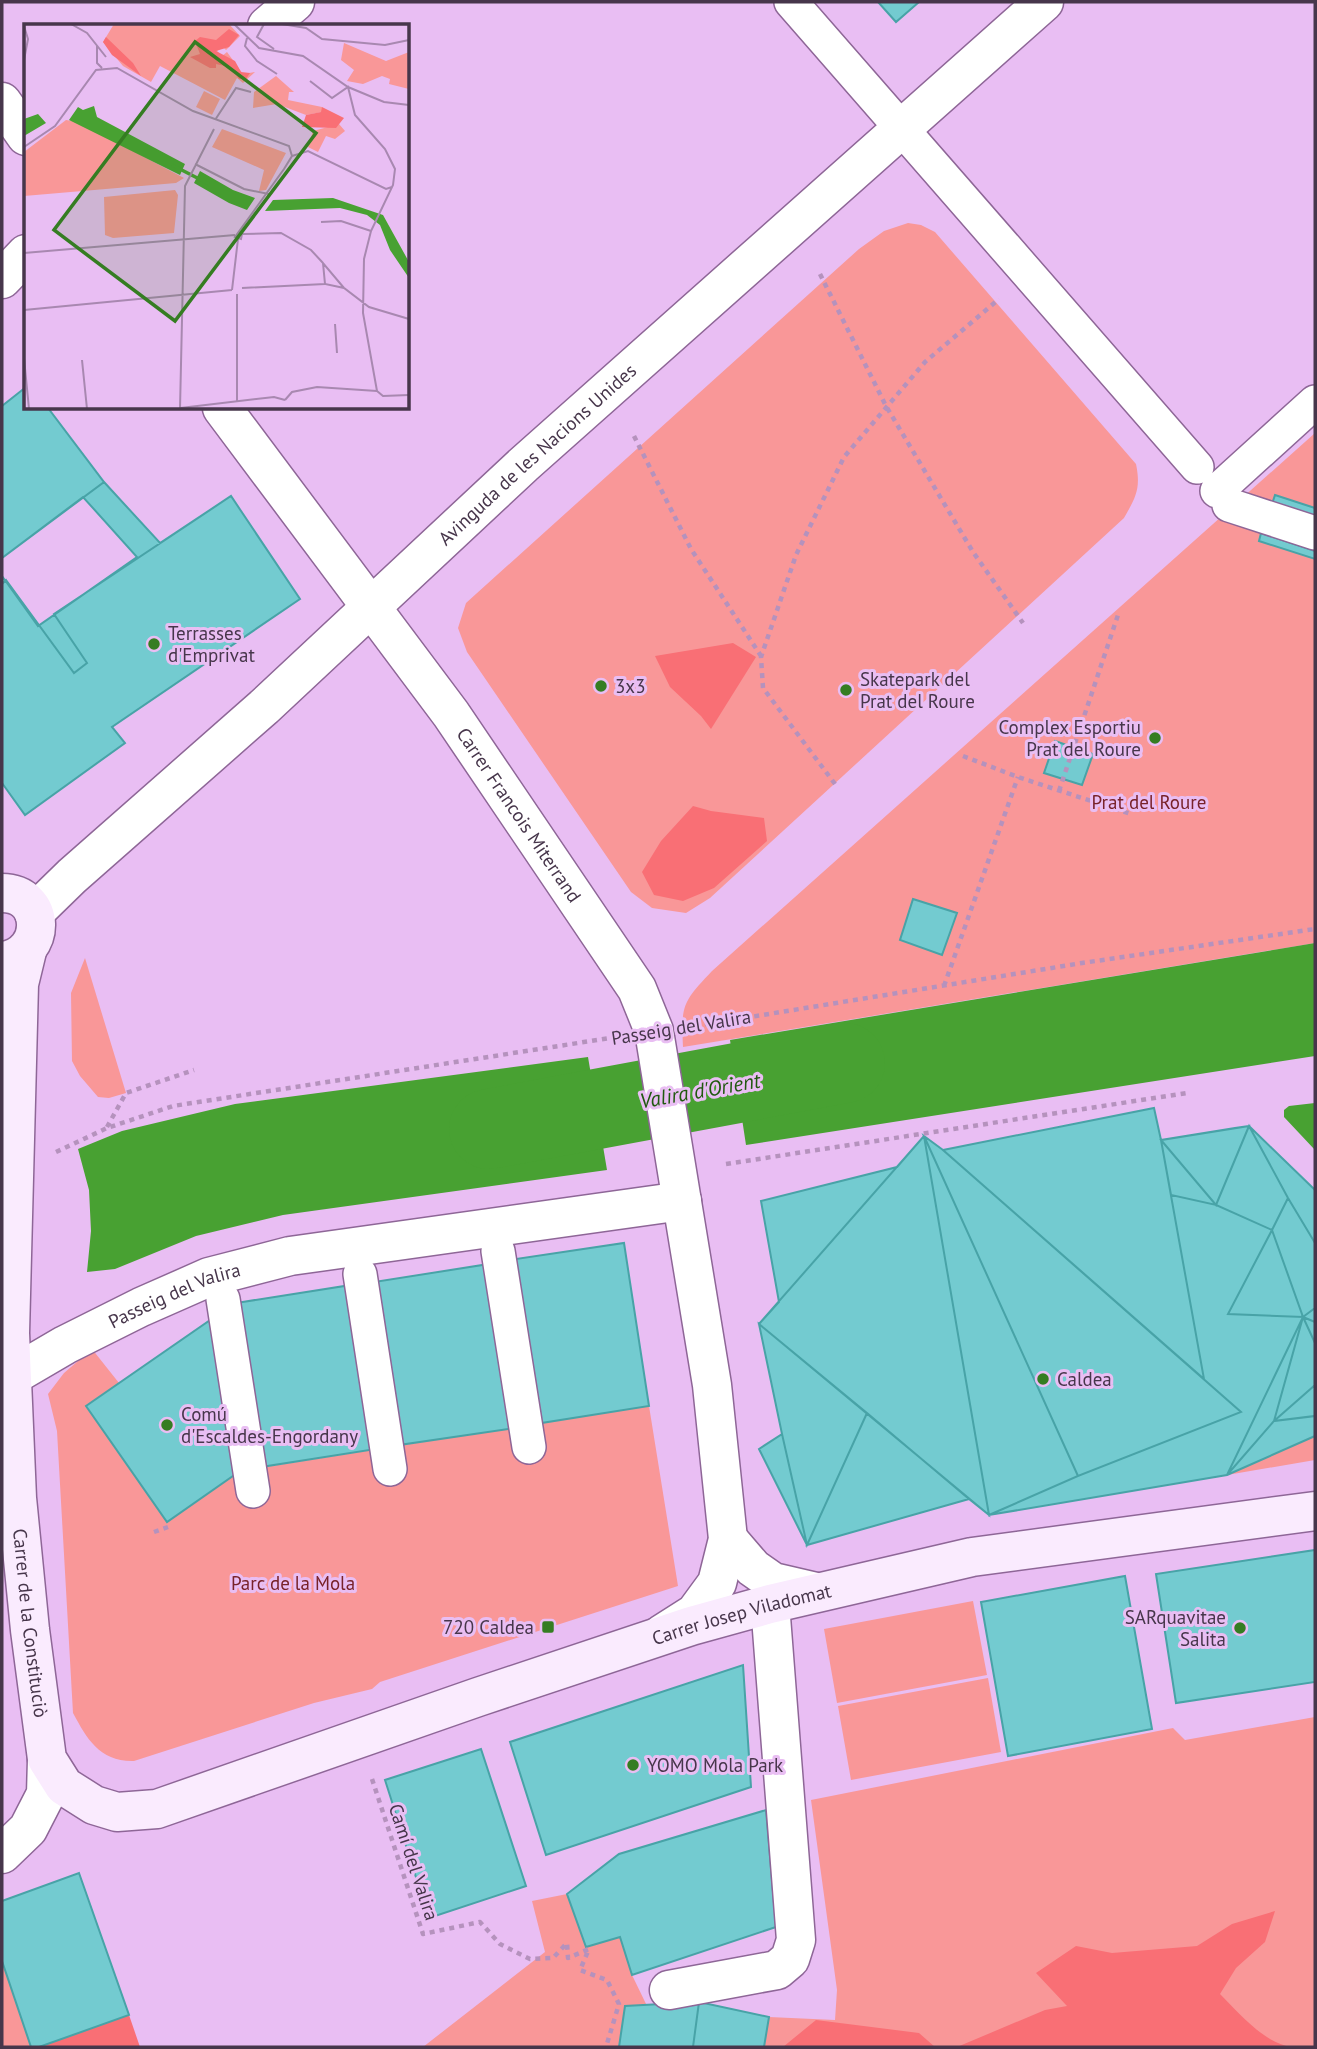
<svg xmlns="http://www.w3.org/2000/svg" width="1317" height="2049" viewBox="0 0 1317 2049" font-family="'PT Sans',sans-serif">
<rect width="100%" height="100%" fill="#e9bef3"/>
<path fill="#f99798" d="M908,223L921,225L935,232L1136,464C1141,488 1136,497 1124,518L710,898L686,913L652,908L631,892L467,652L458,628L466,603L859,249L884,231Z
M1315,433V943L683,1047C681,1004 683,1002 712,971Z
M85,958L126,1093L109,1098L98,1097L80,1076L72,1061L71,993Z
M92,1349L119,1383L87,1405L167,1521L240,1471L649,1406L678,1586L380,1682L372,1689L314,1703L134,1761C100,1762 87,1739 73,1713L57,1431L48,1394L64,1373Z
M1315,1436V1460L1227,1475Z
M973,1601L987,1675L837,1703L824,1629Z
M988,1678L1001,1752L851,1780L838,1706Z
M1315,1717V2047H764L769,2017L835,2020L837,1990L811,1800L1173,1728L1185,1740Z
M567,1894L590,1946L620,1937L632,1975L647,2006L625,2007L619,2047H423L545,1952L532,1901Z
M2,1961L31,2047H2Z"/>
<path fill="#f96f75" d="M733,643L756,657L711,729L701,716L670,687L655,656Z
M693,806L711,811L764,818L767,841L714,888L683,901L654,895L642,872L661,841Z
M1275,1911L1265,1942L1236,1968L1220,1994C1239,2013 1264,2043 1291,2047H957L1045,2010L1067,2006L1036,1973L1076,1946L1112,1953L1197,1946L1232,1924Z
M129,2015L140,2047H39Z
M816,2020L919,2033L935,2047H783Z"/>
<path fill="#48a132" d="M1315,943V1056L746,1145L730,1040Z
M588,1057L607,1170L283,1215L196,1236L115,1269L87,1272L91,1231L89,1190L78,1149L122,1131L235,1104Z
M1315,1103V1150L1284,1117V1110L1289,1106Z"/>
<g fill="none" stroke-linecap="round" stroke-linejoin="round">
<path stroke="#48a132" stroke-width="80" d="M489,1129L845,1063"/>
</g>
<path fill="#73cbd0" stroke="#48a3a7" stroke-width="2" d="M878,2H919L896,22Z
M26,387V408H48L104,482L160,543L231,496L300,599L112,727L125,743L25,815L2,783V576L38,626L137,557L83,497L2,558V406Z
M26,387V408H48L104,482L2,558V406Z
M1275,495L1315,508V517L1272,504Z
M231,496L300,599L112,727L125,743L25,815L2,783V584L6,580L74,673L87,663L54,614Z
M1261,533L1315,551V559L1259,541Z
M1055,741L1093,754L1082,785L1044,773Z
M913,899L957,913L942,955L900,940Z
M1154,1108L1161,1140L1249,1126L1315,1190V1436L1227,1475L989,1515L969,1499L807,1545L759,1449L782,1434L759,1324L779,1302L761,1201L897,1167L924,1136L943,1150Z
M1154,1108L1161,1140L1204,1379L943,1150Z
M1249,1126L1315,1190V1243L1288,1198Z
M1249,1126L1288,1198L1272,1230L1216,1205Z
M1249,1126L1216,1205L1161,1140L1235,1128Z
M924,1136L943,1150L1241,1412L1078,1476Z
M924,1136L1078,1476L989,1515Z
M924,1136L989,1515L759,1324Z
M1161,1140L1216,1205L1171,1195Z
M1288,1198L1315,1243V1308L1303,1317L1272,1230Z
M1272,1230L1303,1317L1228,1314Z
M624,1243L649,1406L535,1424L509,1260Z
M489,1264L515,1428L399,1445L374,1282Z
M351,1285L376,1449L261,1467L236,1303Z
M1315,1308V1322L1303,1317Z
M216,1316L240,1471L167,1522L86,1406Z
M1303,1317L1315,1343V1416L1274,1421Z
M1303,1317L1315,1343V1385L1274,1421Z
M1303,1317L1274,1421L1227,1475Z
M1303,1317L1315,1322V1343Z
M759,1324L867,1413L807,1545L782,1434Z
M867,1413L969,1499L807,1545Z
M1315,1416V1436L1227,1475L1274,1421Z
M1315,1550V1682L1176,1703L1156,1574Z
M1125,1576L1152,1729L1008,1756L981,1602Z
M743,1665L751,1787L546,1855L510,1742Z
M481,1749L526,1886L429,1918L385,1780Z
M766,1810L776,1927L632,1975L620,1937L586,1947L567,1894L619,1854Z
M79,1873L129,2015L39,2047H31L2,1961V1901Z
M699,2002L693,2047H619L625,2006Z
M699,2002L769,2017L764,2047H693Z"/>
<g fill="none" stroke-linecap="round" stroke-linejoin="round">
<defs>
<path id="pedestrian" d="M791,2L1197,467
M1217,491L1315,402
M1229,505L1315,533
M498,1251L529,1447
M360,1274L390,1469
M223,1299L253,1491"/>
<g id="minor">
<path d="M2,102L26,136"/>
<path id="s1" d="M222,408L451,714L637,989L654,1031L712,1385L728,1539L717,1583L695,1613L662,1634"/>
<path id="s2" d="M12,1376L65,1345L141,1307L209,1277L290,1256L682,1201"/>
<path d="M728,1539L753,1568L773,1582L816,1592"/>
<path d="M669,1990L777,1970L790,1959L796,1940L770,1604"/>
</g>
<g id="tertiary">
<path d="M267,26L295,2"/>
<path d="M2,279L26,254"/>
<path id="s3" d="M34,913L72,876L264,707L523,465L1044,2"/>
<path d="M2,1854L28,1829L46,1794L47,1759"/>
</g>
<g id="secondary">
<path d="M2,893C46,893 48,953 4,961"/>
<path id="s4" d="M27,951L19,984L10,1333L17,1498L30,1630L47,1759L64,1786L94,1805L117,1812L157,1809L478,1697L691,1626L770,1604L972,1557L1315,1511"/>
</g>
</defs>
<use href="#pedestrian" stroke="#8e6697" stroke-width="36"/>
<use href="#minor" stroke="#8e6697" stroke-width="41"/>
<use href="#tertiary" stroke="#8e6697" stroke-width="41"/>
<use href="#secondary" stroke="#8e6697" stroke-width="41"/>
<path stroke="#b592bd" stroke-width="4.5" stroke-dasharray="5 5" stroke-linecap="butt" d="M820,274L886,406L973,552L1023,623
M634,436L691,549L761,656
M963,756L1018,777L1131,814
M835,784L763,688L761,657L796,555L844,457L925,362L999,299
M1059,791L1119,612
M944,986L1018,777
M695,1026L1082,963L1315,929
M107,1127L126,1093L194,1070
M56,1152L107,1128L173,1106L610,1038
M726,1164L1187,1093
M154,1532L168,1527
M372,1779L423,1934L480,1922L500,1944L530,1959L553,1958L567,1943L568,1958L589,1949L580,1970L607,1980L619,2004L606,2047"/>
<use href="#pedestrian" stroke="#fff" stroke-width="33"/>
<use href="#minor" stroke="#fff" stroke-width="38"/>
<use href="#tertiary" stroke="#fff" stroke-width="38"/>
<use href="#secondary" stroke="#faebfe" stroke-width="38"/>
</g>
<g fill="#357d22" stroke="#e9bef3" stroke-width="2.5">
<circle cx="154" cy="644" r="7"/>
<circle cx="601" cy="686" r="7"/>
<circle cx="846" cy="690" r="7"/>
<circle cx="1155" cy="738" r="7"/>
<circle cx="1043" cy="1379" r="7"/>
<circle cx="167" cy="1425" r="7"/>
<rect x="541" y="1620" width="14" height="14" rx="3.5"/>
<circle cx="1240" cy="1628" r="7"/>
<circle cx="633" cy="1765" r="7"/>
</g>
<g text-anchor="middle" stroke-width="6" stroke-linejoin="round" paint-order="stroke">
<g font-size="19" fill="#47364b" stroke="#e9bef3">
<text dy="7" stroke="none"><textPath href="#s3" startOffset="681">Avinguda de les Nacions Unides</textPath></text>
<text dy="7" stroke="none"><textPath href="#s1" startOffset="504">Carrer Francois Miterrand</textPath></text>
<text transform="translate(681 1027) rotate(-9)" y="7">Passeig del Valira</text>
<text dy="7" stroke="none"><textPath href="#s2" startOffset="182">Passeig del Valira</textPath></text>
<text dy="7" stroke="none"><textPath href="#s4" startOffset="1559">Carrer Josep Viladomat</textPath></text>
<text dy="7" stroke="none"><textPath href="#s4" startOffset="674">Carrer de la Constituciò</textPath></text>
<text transform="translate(414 1862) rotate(72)" y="7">Camí del Valira</text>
</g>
<g font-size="19" fill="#47364b" stroke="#e9bef3" text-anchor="start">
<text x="168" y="640">Terrasses<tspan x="168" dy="22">d'Emprivat</tspan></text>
<text x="860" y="686">Skatepark del<tspan x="860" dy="22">Prat del Roure</tspan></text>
<text x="615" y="693">3x3</text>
<text x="1141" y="734" text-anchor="end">Complex Esportiu<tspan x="1141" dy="22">Prat del Roure</tspan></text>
<text x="1057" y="1386">Caldea</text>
<text x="181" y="1421">Comú<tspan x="181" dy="22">d'Escaldes-Engordany</tspan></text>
<text x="1226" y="1624" text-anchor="end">SARquavitae<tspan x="1226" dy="22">Salita</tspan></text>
<text x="534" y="1634" text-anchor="end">720 Caldea</text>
<text x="647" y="1772">YOMO Mola Park</text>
</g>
<g font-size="19" fill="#782229" stroke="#e9bef3">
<text x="1149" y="809">Prat del Roure</text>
<text x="293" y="1590">Parc de la Mola</text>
</g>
<g font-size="21" font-style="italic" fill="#20590f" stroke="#e9bef3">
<text transform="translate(700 1091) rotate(-10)" y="7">Valira d'Orient</text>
</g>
</g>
<g transform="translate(24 24)">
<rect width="385" height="385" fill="#e9bef3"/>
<path d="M90,0H205L216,12L202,26L198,22L193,27L198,32L203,28L219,50L231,48L219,59L213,54L201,76L136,42L127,58L99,42L79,18ZM320,19L362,37L385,28V65L365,60L366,55L358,52L339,60L323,57L330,46L317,36ZM252,52L270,68H265L264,76L298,83V88L282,91L253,80L229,84L230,68ZM180,67L196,75L188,91L172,83ZM42,96L54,98L160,154L152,159L0,172V128ZM315,100L321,107L311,115L302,112L294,128L284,123L289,107ZM198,105L262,129L242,166L235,167L240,146L188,123ZM151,166L154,171L150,209L89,214L81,211L80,173Z" fill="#f99798"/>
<path d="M205,5L215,11L205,23L192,27L211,37L217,48L226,49L222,55H215L206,43L192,40V44H186L166,33L176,30L171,17L176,13L192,16ZM82,13L109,39L117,52L88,31L79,18ZM298,83L320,94L312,104L278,103L282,91L297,88Z" fill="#f96f75"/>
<path d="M70,82L73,93L161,140L156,151L45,96L54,83L59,86ZM14,90L22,99L0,112V95ZM176,147L209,166L231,174L223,186L205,179L170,159ZM309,174L359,191L385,238V254L366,226L356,201L343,191L316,184L241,187L249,176Z" fill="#48a132"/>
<path fill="none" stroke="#48a132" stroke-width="3.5" d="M148,141L185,160"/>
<path fill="none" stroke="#a888b0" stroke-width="2" d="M47,0L63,9L82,33M210,0L235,24L279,32L324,63L360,78L385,81M240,0L233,13L250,25M258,0L282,4L298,15L361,21L385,16M0,2L4,15L0,36M223,14L221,22L233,37L253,50M73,22V39L78,44M286,57L308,74L324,63L331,91L361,125L371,145L369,161L347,207L340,235L339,289L353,367M191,96L212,64L227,68M0,123L31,102L72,46L93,44L169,87L265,122L268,132L260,145L211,213L217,215L218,210M268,132L284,127L362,165L368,163M171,140L220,165L245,170M297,198L317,197L347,207M218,210L257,209L287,226L299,239M0,229L211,211M218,264L301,260M320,264L299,239L301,260L320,264L345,283L385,295M208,266L214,215M0,286L208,266M311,300L313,329M0,334L5,385M58,336L63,385M353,367L359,372L385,371M261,376L268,368L293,363L353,367M213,379V270M148,385L250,373L261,376M156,385L161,162L190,105"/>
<path fill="#357d22" fill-opacity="0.15" stroke="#357d22" stroke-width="3.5" d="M171,18L292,109L151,297L30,206Z"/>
<rect width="385" height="385" fill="none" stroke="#47364b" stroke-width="3.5"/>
</g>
<rect width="1317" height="2049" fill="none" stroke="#47364b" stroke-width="7"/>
</svg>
